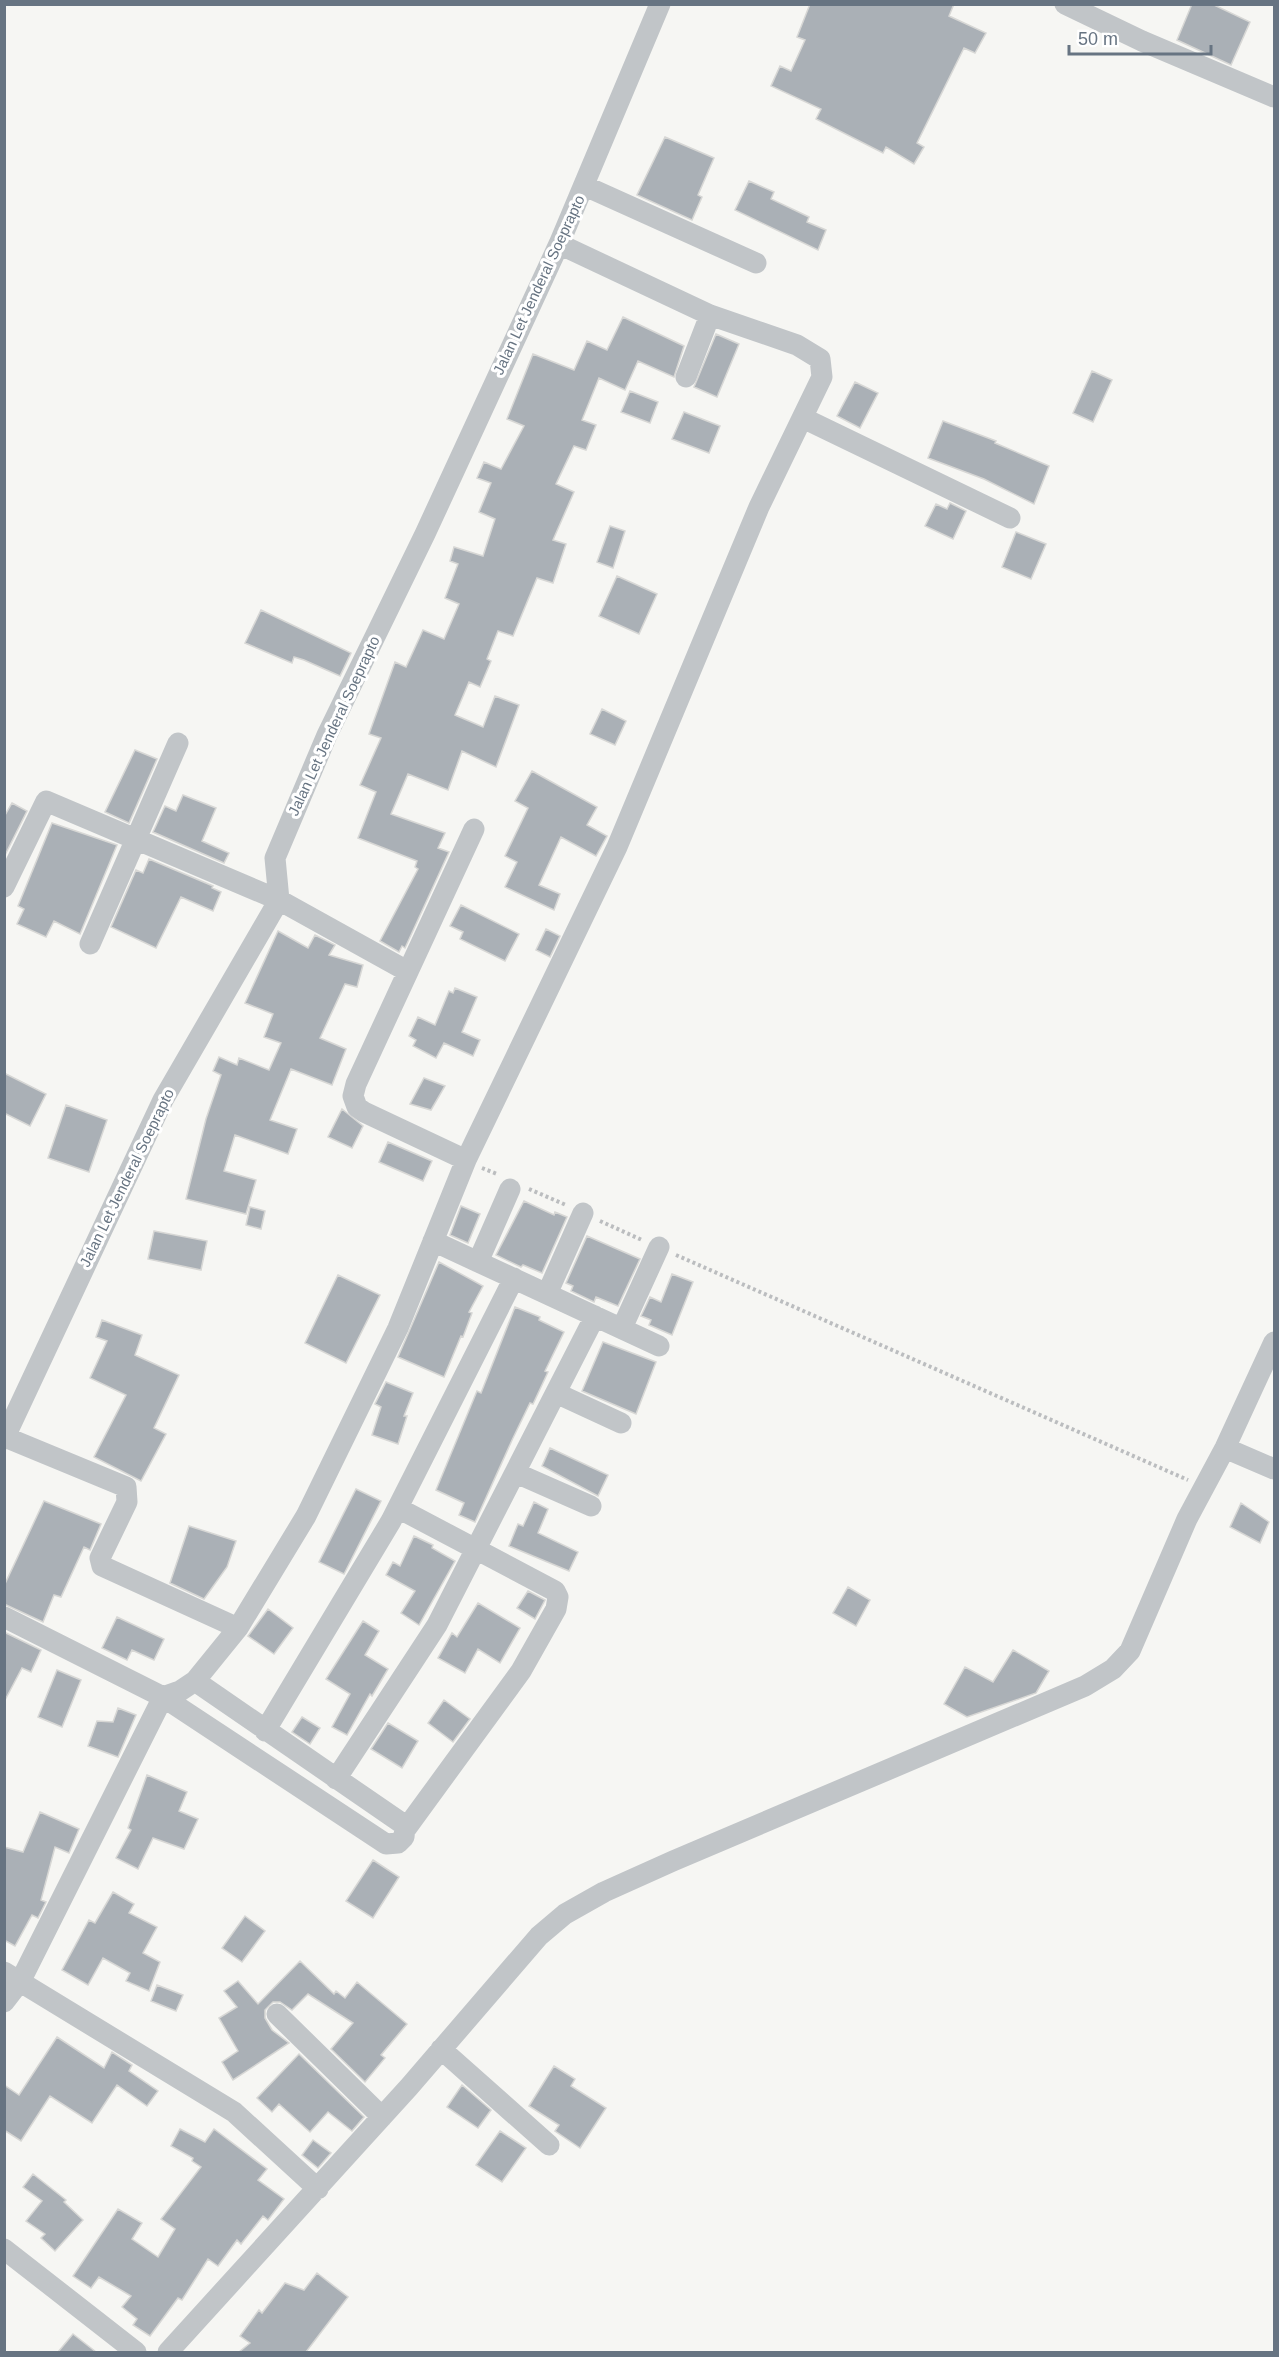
<svg xmlns="http://www.w3.org/2000/svg" width="1279" height="2357" viewBox="0 0 1279 2357" font-family="Arial,sans-serif">
<rect width="100%" height="100%" fill="#f6f6f3"/>
<path fill="#aab0b6" stroke="#d7d7d5" stroke-width="1.5" d="M810,4H954L949,16L986,33L975,53L964,48L917,143L924,147L914,164L886,147L883,153L816,119L821,109L771,86L780,66L791,71L805,40L797,37Z
M1192,4H1212L1250,22L1231,65L1177,40Z
M665,137L714,158L698,195L702,197L692,220L637,195Z
M749,181L774,192L771,199L809,217L807,222L826,230L818,250L735,210Z
M623,317L684,346L674,377L638,361L625,390L599,378L582,420L596,425L586,450L574,446L556,484L574,492L553,540L566,544L553,583L537,578L513,636L498,631L487,659L491,661L480,687L469,682L455,715L483,727L495,696L519,705L496,767L462,751L448,790L408,774L391,814L445,833L438,848L449,852L405,948L402,946L399,952L380,941L418,869L415,867L417,861L358,838L376,792L360,785L381,738L369,734L395,662L406,667L423,630L444,639L459,604L445,598L458,564L450,561L454,547L483,556L495,519L479,512L491,483L477,478L484,462L501,469L524,426L507,419L533,354L574,370L587,341L607,350Z
M716,334L739,344L717,397L694,387Z
M1092,371L1112,380L1093,422L1073,413Z
M855,382L878,393L860,428L837,416Z
M630,391L658,402L650,423L621,412Z
M684,412L720,426L709,453L672,439Z
M943,421L996,441L995,443L1049,466L1034,504L984,479L928,458Z
M950,503L966,511L953,539L925,526L936,504L947,509Z
M610,526L625,531L613,568L597,562Z
M1016,532L1046,544L1031,579L1002,567Z
M617,576L657,594L639,634L599,616Z
M261,610L351,653L340,676L304,660L294,657L292,663L245,643Z
M602,709L626,721L615,745L590,734Z
M135,750L157,759L129,823L105,812Z
M532,771L597,807L587,825L607,836L596,856L561,837L539,885L560,894L554,910L505,887L517,862L505,856L528,808L515,801Z
M183,795L216,808L202,841L229,853L224,863L153,832L165,806L176,811Z
M12,803L27,811L4,857V817Z
M52,823L117,845L80,934L54,921L46,937L17,924L24,909L18,906Z
M149,859L213,886L212,888L221,892L213,911L181,897L156,948L111,927L136,870L143,873Z
M461,905L519,934L505,961L460,939L463,932L450,926Z
M546,929L560,936L550,957L536,950Z
M278,931L308,948L315,935L335,945L329,955L363,965L357,987L345,984L320,1038L346,1049L332,1085L291,1069L270,1120L297,1129L288,1154L235,1135L224,1171L256,1180L246,1214L186,1199L206,1119L221,1075L213,1071L219,1057L237,1065L239,1058L269,1070L281,1043L264,1037L273,1014L245,1003Z
M455,988L477,997L462,1032L480,1040L473,1056L444,1043L436,1058L413,1046L416,1040L409,1036L418,1017L435,1025L449,991L453,993Z
M4,1073L46,1094L30,1126L4,1113Z
M424,1078L445,1086L431,1110L410,1104Z
M66,1105L107,1120L89,1172L48,1158Z
M342,1109L363,1126L352,1148L328,1137Z
M388,1142L432,1161L423,1181L379,1162Z
M524,1201L554,1215L555,1212L567,1217L542,1273L523,1265L521,1267L496,1255Z
M461,1206L480,1214L468,1243L450,1235Z
M250,1207L265,1211L261,1229L246,1225Z
M154,1231L207,1241L201,1270L148,1259Z
M587,1236L640,1259L618,1306L596,1297L594,1302L571,1291L573,1286L566,1283Z
M439,1262L483,1286L469,1312L472,1313L463,1337L461,1336L444,1377L398,1357Z
M672,1274L693,1282L672,1335L649,1325L651,1320L641,1316L650,1297L661,1302Z
M338,1275L380,1295L346,1363L305,1343Z
M515,1307L540,1317L539,1320L564,1332L545,1371L548,1372L533,1404L530,1403L513,1438L475,1522L459,1515L464,1503L436,1490L477,1391L481,1393Z
M102,1320L142,1335L135,1355L179,1375L154,1428L166,1434L141,1481L94,1457L126,1395L90,1378L107,1341L96,1337Z
M603,1342L656,1362L636,1414L582,1391Z
M386,1382L413,1393L404,1416H407L398,1444L372,1435L381,1407L375,1404Z
M550,1448L608,1475L598,1496L542,1466Z
M356,1489L381,1501L344,1574L319,1562Z
M44,1501L101,1524L90,1550L84,1547L61,1597L54,1595L43,1622L4,1604V1586Z
M534,1502L548,1509L538,1533L578,1552L569,1571L509,1546L518,1524L523,1526Z
M1241,1503L1269,1522L1260,1543L1230,1527Z
M189,1526L236,1541L227,1567L204,1599L170,1583Z
M414,1536L433,1545L432,1548L455,1561L419,1625L401,1613L415,1591L386,1575L393,1562L400,1566Z
M848,1587L870,1600L856,1626L833,1613Z
M528,1591L545,1600L535,1619L517,1608Z
M478,1603L520,1628L500,1663L478,1649L465,1673L438,1658L452,1633L457,1637Z
M268,1609L293,1628L274,1654L248,1636Z
M117,1617L164,1639L154,1660L132,1650L127,1660L102,1648Z
M363,1621L379,1631L365,1655L388,1669L372,1696L370,1694L347,1735L332,1727L350,1694L326,1679Z
M4,1632L41,1650L31,1672L22,1668L4,1702Z
M1013,1650L1049,1671L1036,1693L967,1717L944,1704L965,1667L993,1682Z
M57,1670L81,1680L62,1727L38,1717Z
M444,1700L470,1719L453,1742L428,1723Z
M118,1708L136,1715L118,1757L88,1746L97,1721L113,1722Z
M302,1717L320,1728L310,1744L292,1732Z
M388,1723L418,1741L402,1768L371,1749Z
M147,1775L187,1792L179,1811L198,1819L184,1849L153,1838L138,1869L116,1858L131,1830L128,1828Z
M40,1812L79,1829L69,1853L55,1847L41,1900L46,1902L38,1918L32,1915L15,1946L4,1940V1847L23,1852Z
M373,1860L399,1877L373,1918L346,1901Z
M113,1892L134,1904L129,1913L157,1927L143,1953L160,1962L149,1991L126,1981L130,1973L103,1958L88,1985L62,1970L89,1920L95,1923Z
M245,1916L265,1931L242,1962L222,1948Z
M300,1961L334,1994L336,1991L345,1998L357,1982L407,2024L381,2055L385,2058L365,2082L331,2049L353,2023L308,1994L292,2010L280,2002H273L265,2010V2018L272,2030L289,2043L233,2080L222,2062L238,2051L219,2018L237,2007L224,1991L238,1981L258,2004Z
M157,1985L183,1995L176,2011L151,2001Z
M57,2037L104,2068L112,2052L132,2065L129,2071L158,2091L147,2106L117,2085L92,2123L50,2096L21,2141L4,2130V2085L19,2095Z
M299,2054L364,2117L352,2131L328,2112L310,2132L279,2104L272,2112L257,2098Z
M554,2066L575,2079L571,2086L606,2108L580,2148L555,2131L559,2125L529,2106Z
M462,2085L491,2110L478,2128L447,2107Z
M180,2129L205,2142L214,2129L267,2169L258,2180L284,2199L268,2220L263,2216L241,2244L237,2240L218,2266L208,2259L182,2300L178,2298L150,2336L133,2325L137,2319L122,2307L131,2296L99,2277L91,2288L73,2276L118,2209L142,2223L132,2239L158,2257L175,2229L161,2219L201,2167L192,2161L193,2158L171,2146Z
M500,2131L526,2148L502,2182L476,2165Z
M313,2140L331,2153L318,2168L302,2155Z
M33,2174L66,2200L64,2202L83,2220L55,2251L41,2238L45,2234L26,2221L42,2201L23,2187Z
M317,2273L348,2297L306,2352H239L250,2343L240,2336L259,2310L262,2313L285,2283L304,2290Z
M73,2334L96,2352H58Z"/>
<g fill="none" stroke-linecap="round" stroke-linejoin="round">
<path stroke="#bbbdbf" stroke-width="4" stroke-dasharray="3 3" stroke-linecap="butt" d="M482,1168L497,1174
M529,1189L566,1205
M600,1221L642,1240
M676,1255L1188,1480"/>
<path stroke="#c1c5c8" stroke-width="21" d="M1065,4L1142,41L1274,97
M585,186L756,263
M686,377L710,315
M803,418L1010,518
M4,887L46,801L279,900L407,971
M90,944L178,743
M466,1160L364,1112L357,1107L353,1096L356,1084L474,829
M433,1241L659,1346
M478,1262L510,1189
M547,1294L583,1213
M622,1328L659,1247
M556,1393L621,1423
M5,1437L126,1487L127,1502L100,1558L102,1566L238,1628
M4,1439L163,1100L279,900L275,858L327,735L425,534L559,244L660,4
M1225,1448L1274,1469
M516,1473L591,1506
M398,1508L555,1591L558,1597L556,1609L521,1671L405,1830
M4,1617L163,1697L21,1980L4,2002
M163,1697L180,1691L195,1681L238,1628L306,1516L398,1328L466,1160L617,847L759,507L822,377L820,359L797,345L710,315L559,244
M163,1697L386,1844L398,1843L404,1837L405,1827L403,1824L195,1681
M265,1731L391,1521L514,1278
M336,1779L437,1625L595,1316
M4,1972L234,2112L318,2189
M277,2014L382,2117
M441,2049L549,2145
M4,2249L136,2352
M168,2352L409,2087L539,1936L565,1914L604,1892L673,1861L1085,1686L1113,1669L1130,1651L1187,1519L1225,1448L1274,1342"/>
</g>
<g text-anchor="middle" stroke-width="6" stroke-linejoin="round" paint-order="stroke">
<g font-size="15" fill="#677482" stroke="#fff">
<text transform="translate(539 285) rotate(-65)" y="5">Jalan Let Jenderal Soeprapto</text>
<text transform="translate(334 726) rotate(-65)" y="5">Jalan Let Jenderal Soeprapto</text>
<text transform="translate(127 1178) rotate(-64)" y="5">Jalan Let Jenderal Soeprapto</text>
</g>
</g>
<rect width="1279" height="2357" fill="none" stroke="#677482" stroke-width="12"/>
<path d="M1069 45v9h142v-9" fill="none" stroke="#677482" stroke-width="3"/>
<text x="1078" y="45" font-size="18" fill="#677482" stroke="#ffffff" stroke-width="4.5" paint-order="stroke">50 m</text>
</svg>
